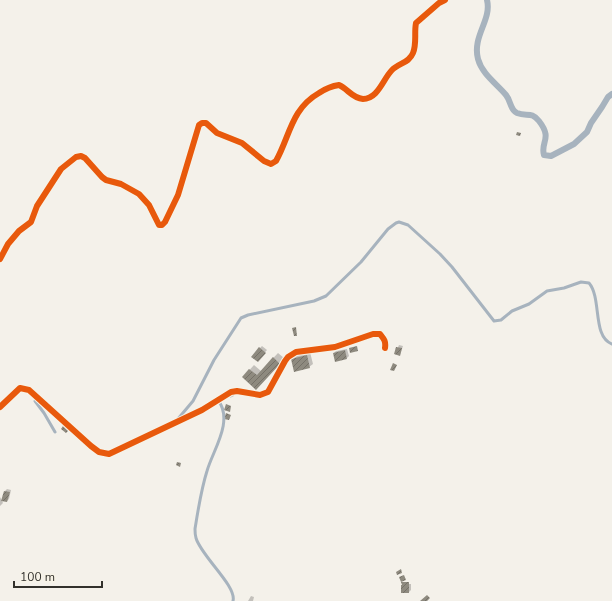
<svg xmlns="http://www.w3.org/2000/svg" width="612" height="601" viewBox="0 0 612 601" font-family="'Nunito Sans',sans-serif">
<defs>
<pattern id="building-hatch" width="6" height="6" patternUnits="userSpaceOnUse"><rect width="6" height="6" fill="#8e8a7f"/><path d="M-1 1l2-2M0 6l6-6M5 7l2-2" fill="none" stroke="#757168"/></pattern>
</defs>
<rect width="100%" height="100%" fill="#f4f1ea"/>
<path fill="#0003" d="M399,345L403,346L400,355L395,354Z
M262,346L267,350L259,359L260,348Z
M347,349L349,356L347,358L334,353L336,351Z
M310,352L313,364L309,367L292,359L295,356Z
M278,353L284,358L261,384L243,377L254,365L261,371Z
M234,394V396L230,398L231,395Z
M7,489L11,490L9,499L7,501L5,491Z
M0,497L3,503L0,506Z
M403,582H409V584H411V590L409,592Z
M251,596L254,597L253,601H248Z"/>
<path fill="url(#building-hatch)" d="M517,132L521,133L520,136L516,135Z
M296,327L297,336H294L292,328Z
M357,346L358,351L350,353L349,348Z
M259,347L266,353L258,362L251,357Z
M396,347L402,348L400,356L394,354Z
M345,350L347,359L335,362L333,353Z
M307,355L310,368L294,372L291,359Z
M273,357L280,364L256,390L242,377L249,369L257,375Z
M393,363L397,365L394,371L390,370Z
M226,404L231,406L230,412L224,410Z
M226,413L231,415L229,420L224,419Z
M63,426L68,431L66,433L61,429Z
M177,462L181,463L180,467L176,465Z
M4,491L10,492L7,502L1,501Z
M401,569L402,573L397,575L396,572Z
M404,575L406,580L401,582L399,577Z
M401,582H409V585H402Z
M401,585H409V593H401Z
M427,595L430,598L427,601H420Z"/>
<g fill="none" stroke-linecap="round" stroke-linejoin="round">
<path stroke="#a7b3be" stroke-width="3" d="M218,400C234,421 213,450 207,471C201,490 198,510 195,529C195,532 195,535 196,538C201,556 237,586 233,601
M40,402L35,401L44,413L55,432
M177,420L193,401L214,360L241,318L248,315L314,301L326,296L361,262L388,229L396,223L399,222L408,225L440,254L452,267L494,321L501,320L512,311L529,304L547,291L564,288L581,282L589,283C602,298 592,337 612,344"/>
<path stroke="#a7b3be" stroke-width="6" d="M487,0C492,20 472,36 478,59C482,74 497,84 506,95C511,101 510,110 517,113C527,117 531,111 539,121C553,139 540,142 544,155L551,156L574,144L587,132L591,123L602,107L608,97L612,94
M0,259L8,244L19,231L31,222L37,206L61,169L76,157L81,156L85,158L102,177L106,180L121,184L139,194L149,205L159,225H162L165,222L178,195L199,125L202,123H206L217,133L242,143L264,161L271,164L276,161C290,136 291,109 319,93C325,89 332,86 339,85C348,89 352,98 363,99C378,99 383,79 392,70C399,63 409,63 413,53C417,43 414,33 416,23L439,3L445,0
M0,407L20,388L29,390L91,446L99,452L109,454L202,410L231,392L237,391L260,395L268,392L285,361L288,357L296,352L335,347L373,334H380C384,339 386,341 385,348"/>
<defs>
<path id="cycleway" d="M0,259L8,244L19,231L31,222L37,206L61,169L76,157L81,156L85,158L102,177L106,180L121,184L139,194L149,205L159,225H162L165,222L178,195L199,125L202,123H206L217,133L242,143L264,161L271,164L276,161C290,136 291,109 319,93C325,89 332,86 339,85C348,89 352,98 363,99C378,99 383,79 392,70C399,63 409,63 413,53C417,43 414,33 416,23L439,3L445,0
M0,407L20,388L29,390L91,446L99,452L109,454L202,410L231,392L237,391L260,395L268,392L285,361L288,357L296,352L335,347L373,334H380C384,339 386,341 385,348"/>
</defs>
<use href="#cycleway" stroke="#f7f3e7" stroke-width="8"/>
<use href="#cycleway" stroke="#e8590c" stroke-width="6"/>
</g>
<path d="M14 581v6h88v-6" fill="none" stroke="#32312c" stroke-width="2"/>
<text x="20" y="581" font-size="12" fill="#32312c" stroke="#f7f3e7" stroke-width="3" paint-order="stroke">100 m</text>
</svg>
